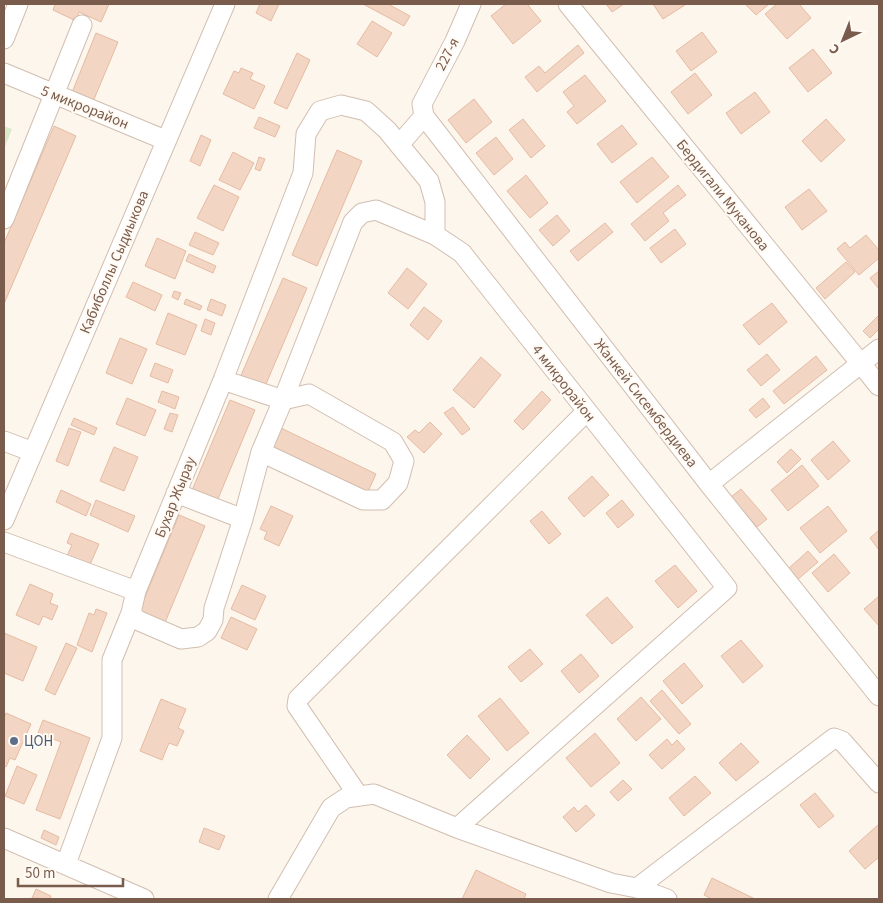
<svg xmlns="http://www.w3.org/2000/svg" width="883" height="903" viewBox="0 0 883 903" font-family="'Source Sans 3',sans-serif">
<rect width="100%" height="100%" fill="#fdf6ec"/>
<path fill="#d8ecc9" d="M4,126L12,129L4,149Z"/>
<path fill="#f3d5c3" stroke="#e6bba3" d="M55,4H109L101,22L79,12L76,21L53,10Z
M260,4H279L271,21L256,13Z
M363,4H388L410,16L404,26Z
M506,4H527L541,21L513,44L491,16Z
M606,4H624L612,12Z
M653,4H684L685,5L663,19Z
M748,4H769L756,15L746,5Z
M777,4H799L811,18L787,39L765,14Z
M372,21L392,33L377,57L357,44Z
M702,32L717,52L691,71L676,51Z
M96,33L118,42L92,104L71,95Z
M578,45L584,53L537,92L525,77L539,66L545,73Z
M813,49L832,73L808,92L789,68Z
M297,53L310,60L287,109L274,103Z
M241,68L253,73L250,79L265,86L254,109L223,94L234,71L239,73Z
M695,73L712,95L688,114L671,92Z
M585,75L606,101L577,124L567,112L574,106L563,92Z
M755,92L770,112L741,134L726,113Z
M474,99L492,122L466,143L448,120Z
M259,117L280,126L275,137L254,128Z
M523,119L545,146L531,158L509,130Z
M826,119L845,140L821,162L802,141Z
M622,125L637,144L612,163L597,144Z
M54,126L76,136L4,304V243Z
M201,135L211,140L200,166L190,161Z
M496,137L513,159L494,175L476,153Z
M337,150L362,161L317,266L292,255Z
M233,152L254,163L240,190L219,180Z
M259,157L265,159L260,171L255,169Z
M652,157L669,177L637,203L620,182Z
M526,175L548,203L530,218L507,191Z
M214,185L239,197L223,231L197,218Z
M678,185L686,195L663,213L669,221L645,241L631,224Z
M809,189L827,211L802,230L785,207Z
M557,215L570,231L553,246L539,230Z
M605,223L613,232L578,261L570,251Z
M675,229L686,244L661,263L650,248Z
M195,232L219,243L213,255L189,245Z
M866,235L879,250V258L859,275L837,249L845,242L850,248Z
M157,238L186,251L175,279L145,266Z
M189,254L216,266L213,273L186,261Z
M846,262L855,272L825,299L816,288Z
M407,268L427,284L408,309L388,293Z
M879,271V289L870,278Z
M283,278L307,288L263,391L239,380Z
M133,282L162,295L155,311L126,297Z
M174,291L181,293L178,300L172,297Z
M186,299L202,306L200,310L184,304Z
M211,299L226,305L222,316L207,310Z
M772,303L787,322L759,345L743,325Z
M424,307L442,321L428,340L410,325Z
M168,313L197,325L185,355L156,344Z
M879,315V329L870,338L863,331Z
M205,319L215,323L211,335L201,331Z
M120,338L147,349L132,384L106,373Z
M767,354L780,370L761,386L747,370Z
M816,356L827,370L784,404L773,391Z
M481,357L501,375L474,408L453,390Z
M155,363L173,370L168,383L150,376Z
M162,391L179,397L175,409L158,402Z
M542,391L551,400L523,430L514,421Z
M127,398L156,410L145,436L116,424Z
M763,398L770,407L756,418L749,410Z
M230,400L255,410L215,506L190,495Z
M453,407L470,429L462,435L444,413Z
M170,413L178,415L172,432L164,429Z
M74,418L97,428L94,435L71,425Z
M430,422L442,434L424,453L407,437L415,430L419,433Z
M69,428L81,432L68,466L56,461Z
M281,428L376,474L365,498L269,452Z
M833,441L850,461L828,480L811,460Z
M114,447L138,457L124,491L100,481Z
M791,449L801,459L787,473L777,462Z
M802,465L819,486L788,511L771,490Z
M592,476L609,495L584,517L568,498Z
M741,489L767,519L757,527L731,497Z
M61,490L91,504L86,516L56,502Z
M96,500L135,516L128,532L90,515Z
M622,500L634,515L618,528L606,513Z
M271,506L293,516L279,546L264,539L267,532L260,529Z
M828,506L847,531L820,553L800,528Z
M542,511L561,534L549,544L530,521Z
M179,515L205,526L164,625L138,614Z
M879,530V550L870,538Z
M71,533L99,544L89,567L66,558L72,545L67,543Z
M808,551L818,562L797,580L788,569Z
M834,554L850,573L828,592L812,573Z
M675,565L697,591L678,608L655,581Z
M30,584L53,594L50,603L58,606L52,620L43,616L39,625L16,615Z
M242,585L266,596L255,620L231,609Z
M879,596V626L864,609Z
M607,597L633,627L612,644L586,615Z
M96,609L107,613L92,652L77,645L89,613L94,615Z
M231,617L257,629L247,650L221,638Z
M4,633L37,647L23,681L4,673Z
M741,640L763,666L743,683L721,656Z
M66,643L77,648L55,695L45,690Z
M530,649L543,664L521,682L508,667Z
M581,654L599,676L579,693L561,671Z
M684,663L703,686L682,704L663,681Z
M662,690L691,724L679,734L650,701Z
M641,697L661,719L636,741L617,719Z
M500,698L529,733L507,751L478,716Z
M161,699L186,709L178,728L184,731L177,746L169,743L162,760L140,751Z
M6,713L31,724L15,760L10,758L6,767L4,766V718Z
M43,720L90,738L60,819L36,810L61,742L38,733Z
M595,733L620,763L591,787L566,758Z
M467,735L490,759L470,779L447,755Z
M667,739L672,745L677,740L685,749L662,769L649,755Z
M741,743L759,762L736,781L719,763Z
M17,766L37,775L24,804L5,796Z
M695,776L711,793L684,816L669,798Z
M623,780L632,789L618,801L610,792Z
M815,793L834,816L819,828L800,805Z
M586,805L595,815L576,832L563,817L574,807L578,812Z
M879,824V857L865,869L849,851Z
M204,828L225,836L219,850L199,842Z
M44,830L59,837L56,845L41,838Z
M476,870L526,894L524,899H462Z
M712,878L755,899H712L704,895Z
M36,889L51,896L50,899L32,898Z"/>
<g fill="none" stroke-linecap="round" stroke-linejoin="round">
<defs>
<path id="minor" d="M471,4L455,41L422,104L424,116L709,484L879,696
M568,4L879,386
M4,39L18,4
M4,73L165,140
M399,145L424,116
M4,219L82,25
M223,380L283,400L309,394L393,442L404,461L398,483L382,500H363L261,452
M4,441L33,452
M709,484L879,349
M176,493L243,519
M4,520L225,4
M4,542L136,591
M131,613L137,620L181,639L198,637L207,631L213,620L214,608L243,519L261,452L283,400L353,222L362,213L376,210L435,235L462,253L727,588L457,828
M358,795L297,706L298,699L587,411
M4,838L144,899
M66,864L112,738V660L131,613L136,591L223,380L303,173L306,134L320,111L341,105L366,111L387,130L429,181L435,202V235
M637,888L667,899
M278,899L331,808L346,798L374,794L457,828L611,883L637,888L834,738L842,741L879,783"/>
</defs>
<use href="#minor" stroke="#d1beb0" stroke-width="21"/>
<use href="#minor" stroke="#fff" stroke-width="19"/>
</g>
<circle fill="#5c6f8a" stroke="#fffaf3" stroke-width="2" cx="14" cy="741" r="5"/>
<g text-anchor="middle" stroke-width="4" stroke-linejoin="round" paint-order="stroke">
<g font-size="15" fill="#7a5c4d" stroke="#fffaf3">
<text transform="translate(447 54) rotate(-63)" y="5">227-я</text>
<text transform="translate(85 107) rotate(22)" y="5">5 микрорайон</text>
<text transform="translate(723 195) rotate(51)" y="5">Бердигали Муканова</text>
<text transform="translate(114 262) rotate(-67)" y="5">Кабиболлы Сыдиыкова</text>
<text transform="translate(564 383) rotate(52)" y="5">4 микрорайон</text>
<text transform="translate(646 403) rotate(52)" y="5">Жанкей Сисембердиева</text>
<text transform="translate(175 497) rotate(-68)" y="5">Бухар Жырау</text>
</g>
<g font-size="15" fill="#4e5e75" stroke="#fffaf3" text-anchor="start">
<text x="24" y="746">ЦОН</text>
</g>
</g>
<rect width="883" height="903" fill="none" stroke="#7a5c4d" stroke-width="10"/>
<g transform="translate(843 40) rotate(223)" stroke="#fffaf3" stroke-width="4" paint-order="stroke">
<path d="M0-4L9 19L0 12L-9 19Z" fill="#7a5c4d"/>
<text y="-8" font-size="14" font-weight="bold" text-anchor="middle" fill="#7a5c4d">С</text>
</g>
<path d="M18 878v8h105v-8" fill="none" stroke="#7a5c4d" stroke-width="2.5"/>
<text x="25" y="878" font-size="15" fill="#7a5c4d" stroke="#fffaf3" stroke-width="4" paint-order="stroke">50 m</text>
</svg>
